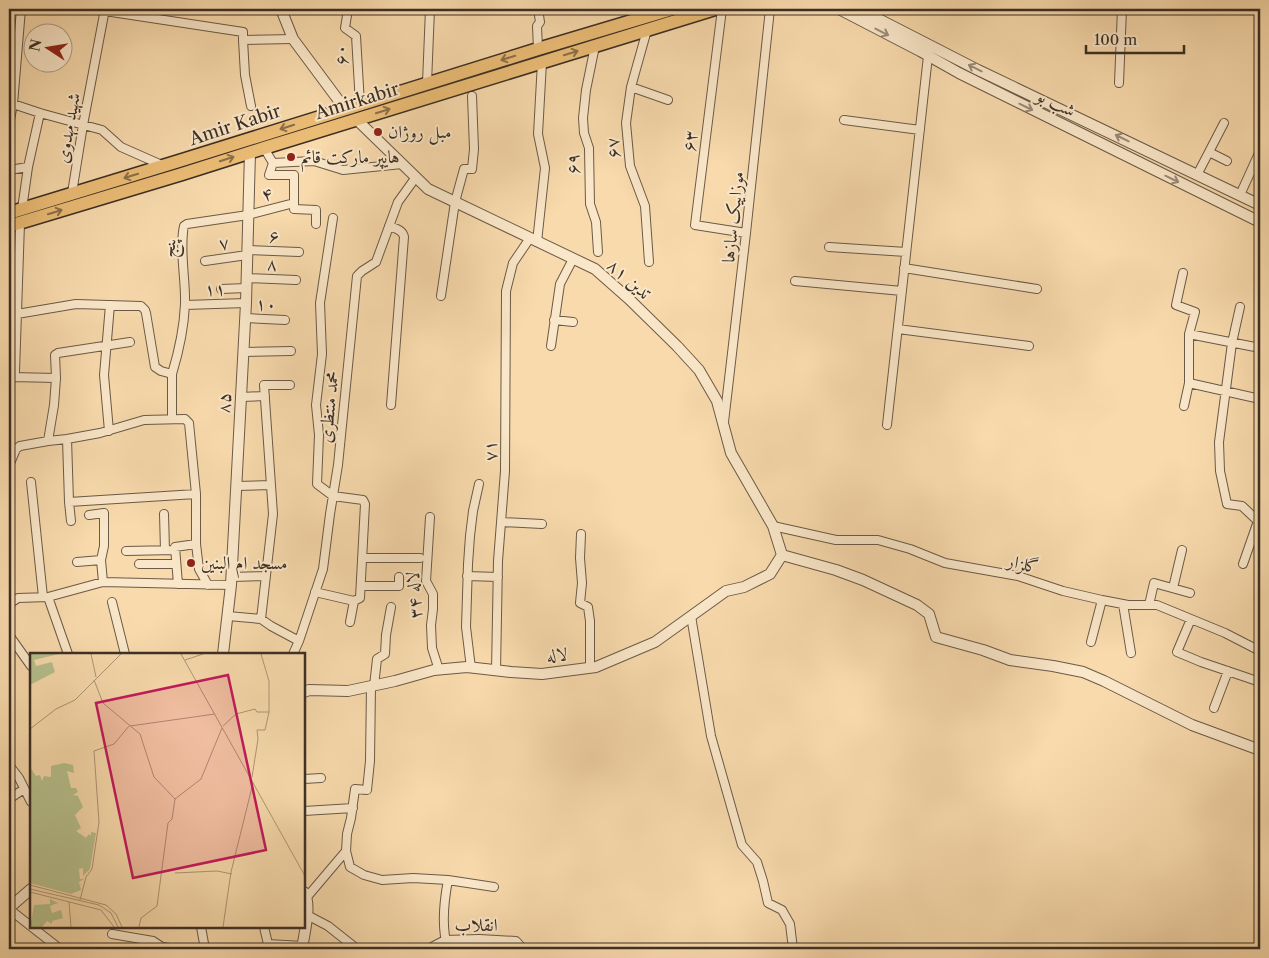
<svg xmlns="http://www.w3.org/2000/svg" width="1269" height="958" viewBox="0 0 1269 958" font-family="'Libre Caslon Text',Amiri,serif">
<rect width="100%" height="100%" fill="#f8daac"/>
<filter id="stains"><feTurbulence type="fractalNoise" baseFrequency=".004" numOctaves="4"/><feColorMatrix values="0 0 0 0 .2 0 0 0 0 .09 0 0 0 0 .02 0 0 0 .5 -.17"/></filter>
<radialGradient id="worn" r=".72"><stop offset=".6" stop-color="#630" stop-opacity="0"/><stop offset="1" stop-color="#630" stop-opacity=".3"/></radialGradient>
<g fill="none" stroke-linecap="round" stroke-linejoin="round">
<defs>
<path id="minor" d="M348,9L345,28L356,36L360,104
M538,9L540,22L537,26L538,49
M722,9L695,225L746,233
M105,11L243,32V40L293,39
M647,30L631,87L626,123L630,166L645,206L649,262
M243,40L245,75L251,106
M595,46L586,90L583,118L584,133L589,148L590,204L596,222L598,252
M427,83L430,9
M1119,83L1122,9
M631,87L668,100
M9,103L13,104L40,113L102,130L121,147L164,166
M844,120L920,130
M9,125L13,104L21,9
M264,148L273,163L314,161L343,170L402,164
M1209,152L1227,161
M273,163L269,175H294V209L316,210V224
M9,170L28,167
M1197,175L1224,123
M72,193L83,125L105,9
M1240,195L1260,151
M22,209L28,167L40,113
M333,218L320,303L322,354L316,405L319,435L317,484L333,496L363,500L365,504L360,598L354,601L350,622
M389,226C395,228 403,230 404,237L391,405
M537,242L545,168L538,134L542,62
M829,247L906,252
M247,250L299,252
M205,261L247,255
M904,268L1037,289
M1183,273L1176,305L1195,312L1189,334V383L1184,406
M246,278L296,280
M795,281L902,291
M221,289L246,288
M441,296L455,202L464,169H472L474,149L472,96
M185,305L246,303
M1240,307L1232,343L1219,442L1220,471L1227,504L1242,506L1260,523
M17,314L76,304L141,306L145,310L146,313L155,367L161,371L172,374C179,351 184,328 185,304C186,281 179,249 184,226L187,224L248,215L294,203
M245,318L285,320
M554,320L573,322
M898,329L1029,346
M1189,334L1260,348
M551,346L560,284L573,259
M243,352L291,351
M12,377L56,378L55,355L58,353L130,342
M9,380L15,372L20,223
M1189,383L1260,399
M241,397L265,396
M172,419V374
M724,422L746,233L770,9
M887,425L928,56
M109,431L104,375L110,305
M67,439L100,433L144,420L185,419L189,423L196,494V544L199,569L208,585
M48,441L67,439L69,502
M9,461H11L16,449L20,446L48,441L54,405L56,378
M31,482L43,597
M236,486L271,485
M164,514L165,550
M89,515L104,513V546L101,560L103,582
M430,517L426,581L433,594V609L431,625L432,648L439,670
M71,521L69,502L196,494
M501,522L542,524
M773,526L836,540H878L910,549L945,563L1018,576L1063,591L1102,600L1128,605H1157L1225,633L1260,651
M581,534L580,558L582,583L580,603L588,607L590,621V668
M126,551L175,550
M362,558H420
M77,562L101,560
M139,564H176
M1243,564L1258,521
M467,576L498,577
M232,577L266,576
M178,584L175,547L196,544
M361,586H399V577
M1173,588L1182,550
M315,592L354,601
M48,597L68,654
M112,602L125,654
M9,604L18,598L48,597L103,582L231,585
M1123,604L1131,653
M1149,605L1154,583L1190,593
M228,616L261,619L271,626L299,641
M691,616L711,736L742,845L757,862L763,881L768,903L782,910L790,924L793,949
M261,619L273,514L264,385H290
M1191,619L1177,652L1201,662L1260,682
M9,635L31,666
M1091,642L1102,600
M293,654L299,641L323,569L330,514L338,465L357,276L362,271L376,262L398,202L416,177
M471,668L466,627L468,564L470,536L473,511L479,484
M496,671L498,561L505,471L506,291L513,263L530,238
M371,686L370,761L367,790L355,789L351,818L347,834L346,851L350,867L364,875L382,880L413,878L448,880L494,887
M374,686L377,659L385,654L386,635L391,607
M1214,708L1228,671
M9,765L19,778L31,802
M304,779L321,778
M9,799L24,789
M304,811L353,808
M448,880C444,901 441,928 448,949
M307,897L346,851
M9,909L60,949
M307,915L328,926L357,949
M201,927L205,949
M264,927L268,944L303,946
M112,934L153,941L162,947L178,949
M428,949L445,940L479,939L516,941L523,949"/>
<path id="tertiary" d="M281,9L293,39L345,109
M839,9L920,51L959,73L1260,222
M859,9L978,70L1260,205
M356,119L428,189L595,269L629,299L677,346L699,370L717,401L731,453L773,526L782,555
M782,555L836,570L863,580L917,605L929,614L936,637L983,650L1010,660L1053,666L1083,672L1104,681L1192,725L1260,750
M223,654L231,585L246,303L250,152
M304,692L309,690L348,691L395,681L434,670L467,667L511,672L542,674L596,667L655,642L726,591L744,587L770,574L782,555
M9,908L31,889
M302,949C304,934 312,905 304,892"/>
<path id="primary" d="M9,213L179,161L538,49L672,9
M9,226L182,174L264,148L715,9"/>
</defs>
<use href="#minor" stroke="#6a5a47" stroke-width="10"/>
<use href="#tertiary" stroke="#6a5a47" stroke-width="12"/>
<use href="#primary" stroke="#3b2f25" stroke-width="15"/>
<use href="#minor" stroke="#fae7c9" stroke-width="8"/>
<use href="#tertiary" stroke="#fae7c9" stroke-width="10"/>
<use href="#primary" stroke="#ecbd76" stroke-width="12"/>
</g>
<defs><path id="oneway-shaft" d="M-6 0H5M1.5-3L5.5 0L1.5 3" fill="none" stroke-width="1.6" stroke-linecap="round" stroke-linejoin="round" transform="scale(1.25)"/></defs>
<g stroke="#9a8b77">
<use href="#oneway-shaft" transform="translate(882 32) rotate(27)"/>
<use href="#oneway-shaft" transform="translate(975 68) rotate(-153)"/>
<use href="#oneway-shaft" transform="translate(1026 107) rotate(26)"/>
<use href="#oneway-shaft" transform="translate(1122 138) rotate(-154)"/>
<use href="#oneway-shaft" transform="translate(1172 179) rotate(26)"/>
</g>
<g stroke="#8b6f49">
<use href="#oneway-shaft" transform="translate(571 53) rotate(-17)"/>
<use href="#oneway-shaft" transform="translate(508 58) rotate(163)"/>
<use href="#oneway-shaft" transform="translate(383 111) rotate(-17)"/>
<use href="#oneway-shaft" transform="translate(287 127) rotate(162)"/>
<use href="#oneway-shaft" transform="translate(227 159) rotate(-18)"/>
<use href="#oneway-shaft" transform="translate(131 176) rotate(163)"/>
<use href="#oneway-shaft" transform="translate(55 212) rotate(-17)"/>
</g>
<g fill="#8f2418" stroke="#fae7c9" stroke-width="2">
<circle cx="378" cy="132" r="5"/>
<circle cx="291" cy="157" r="5"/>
<circle cx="191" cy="563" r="5"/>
</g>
<g text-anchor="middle" stroke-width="4" stroke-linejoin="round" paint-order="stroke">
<g font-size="18" fill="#3b2f25" stroke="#fae7c9">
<text transform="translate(341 55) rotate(-96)" y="6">۶۰</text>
<text transform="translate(357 101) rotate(-17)" y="6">Amirkabir</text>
<text transform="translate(1056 103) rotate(26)" y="6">شب بو</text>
<text transform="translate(235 125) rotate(-18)" y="6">Amir Kabir</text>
<text transform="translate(68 128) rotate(-80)" y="6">شهید مهدوی</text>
<text transform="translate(690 141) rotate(-83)" y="6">۶۳</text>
<text transform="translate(613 148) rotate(-96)" y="6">۶۷</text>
<text transform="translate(573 164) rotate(-92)" y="6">۶۹</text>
<text transform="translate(267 194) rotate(-14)" y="6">۴</text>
<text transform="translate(733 217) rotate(-84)" y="6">موزاییک سازها</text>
<text transform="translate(274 236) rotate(3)" y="6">۶</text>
<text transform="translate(224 243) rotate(-8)" y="6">۷</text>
<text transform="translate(169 248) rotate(-90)" y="6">پنج</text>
<text transform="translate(272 264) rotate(3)" y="6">۸</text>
<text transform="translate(629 279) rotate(41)" y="6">تدین ۸۱</text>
<text transform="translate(215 289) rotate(-2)" y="6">۱۱</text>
<text transform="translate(266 304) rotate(3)" y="6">۱۰</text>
<text transform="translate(224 403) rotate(-87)" y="6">۸۵</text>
<text transform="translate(329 407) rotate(-84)" y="6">محمد منتظری</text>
<text transform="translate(490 451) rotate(-90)" y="6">۷۱</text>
<text transform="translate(1023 564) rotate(14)" y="6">گلزار</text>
<text transform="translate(414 595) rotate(-94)" y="6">لاله ۳۴</text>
<text transform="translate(557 655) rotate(-6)" y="6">لاله</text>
<text x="476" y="931">انقلاب</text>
</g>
<g font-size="18" fill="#3b2f25" stroke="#fae7c9" text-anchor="start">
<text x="388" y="138">مبل روژان</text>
<text x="301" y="163">هایپر مارکت قائم</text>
<text x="201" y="569">مسجد ام البنین</text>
</g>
</g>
<g transform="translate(30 653)">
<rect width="275" height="275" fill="#f8daac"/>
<path d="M0,1H29L4,7L6,13L22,9L25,19L0,32ZM34,110L43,112L44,120L37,118L41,135H46L48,139L43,142L48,143L53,154L45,162L51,175L46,178L56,185L59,181L61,183V179L66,180L60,216L53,223V215L49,216L50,226H54L49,229L51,237L41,241L0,230V114L6,123L10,122L12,128L14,123L21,124V113ZM20,246L28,250L20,253L22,260L31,257L33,265L22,268V271L17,268L12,274H0V260L1,269L4,252L20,251Z" fill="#b7c18e"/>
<path fill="none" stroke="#ac9676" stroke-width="1" d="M61,1L66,24M151,1L275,223M155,7L173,1M64,27L73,50L110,81L124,124L145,146M100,73L185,61M193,73L206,61L225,56L227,59H239M0,76L26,56L45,47L91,1M222,124L228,86L227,77H235L239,59V28L231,1M145,146L171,126L192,75M145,220L187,218L202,221M0,232L76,252L86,261L92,274M0,236L69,252L81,260L88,274M0,239L71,257L84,274M50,247L56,224L62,216L69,169L64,98L84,91L99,73M39,249L41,274M109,274L111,265L127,253L138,170L142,166L145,146M193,274L201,219L223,130"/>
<path fill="#c2185b" fill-opacity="0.15" stroke="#c2185b" stroke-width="2.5" d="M198,22L236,197L103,225L66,50Z"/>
<rect width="275" height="275" fill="none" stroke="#3b2f25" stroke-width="2.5"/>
</g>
<rect width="1269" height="958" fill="none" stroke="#f8daac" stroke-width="30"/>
<rect x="10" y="10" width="1249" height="938" fill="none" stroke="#3b2f25" stroke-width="2.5"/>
<rect x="15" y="15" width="1239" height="928" fill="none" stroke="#3b2f25"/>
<g transform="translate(48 48) rotate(282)"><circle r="24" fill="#fae7c9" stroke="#ae9d87"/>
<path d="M0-4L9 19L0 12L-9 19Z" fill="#8f2418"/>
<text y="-8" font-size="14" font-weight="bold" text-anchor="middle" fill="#3b2f25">N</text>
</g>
<path d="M1086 45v8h98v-8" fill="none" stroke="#3b2f25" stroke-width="2.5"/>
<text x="1094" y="45" font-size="15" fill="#3b2f25" stroke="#fae7c9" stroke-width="4" paint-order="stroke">100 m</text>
<rect width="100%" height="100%" filter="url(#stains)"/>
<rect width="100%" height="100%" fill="url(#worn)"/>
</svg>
